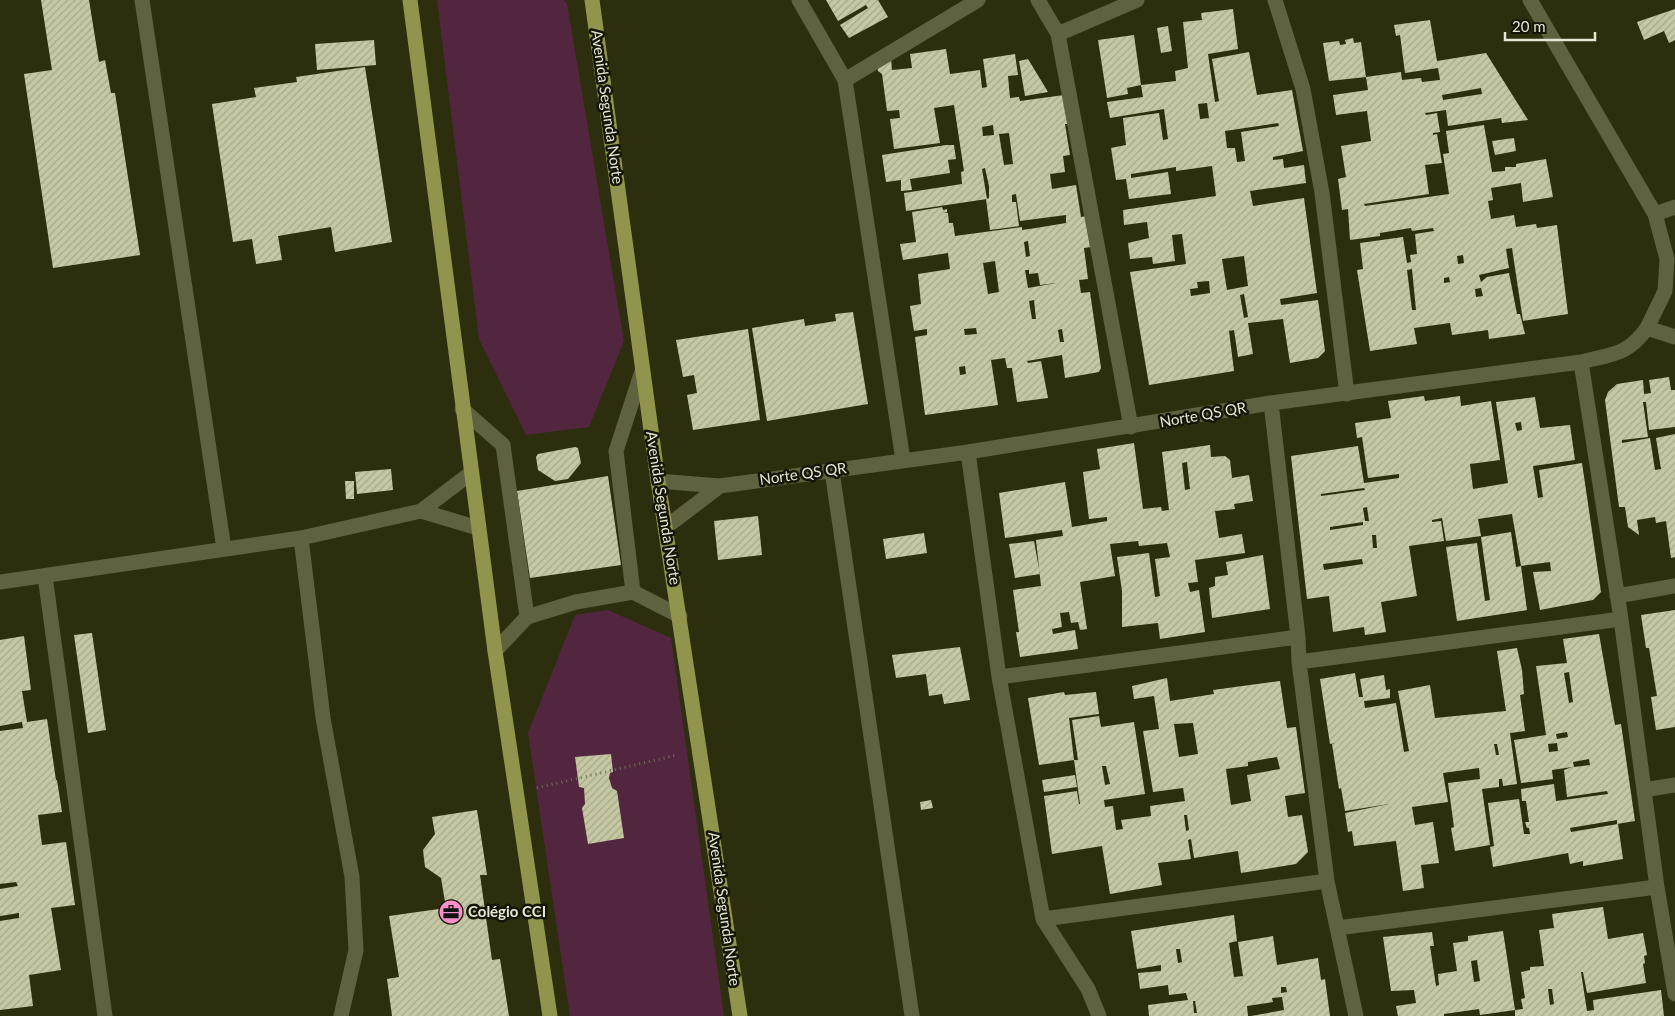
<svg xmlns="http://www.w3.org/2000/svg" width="1675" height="1016" viewBox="0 0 1675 1016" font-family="Lato,sans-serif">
<defs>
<pattern id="building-hatch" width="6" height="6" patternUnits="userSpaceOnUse" patternTransform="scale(1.25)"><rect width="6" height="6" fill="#c6c8a3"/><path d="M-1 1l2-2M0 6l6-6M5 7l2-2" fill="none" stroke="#a6a78a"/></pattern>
</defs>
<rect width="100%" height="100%" fill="#2d2e0e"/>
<path fill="#53263f" d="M437,0H564L567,4L624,341L589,427L526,435L479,339Z
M608,610L671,638L724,1016H570L528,733L575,615Z"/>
<path fill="url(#building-hatch)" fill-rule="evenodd" d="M41,0H89L99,62L105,60L111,93H115L140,255L53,268L24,74L52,70Z
M826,0H878L888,17L849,38L840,25L868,8L866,5L838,21Z
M1233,9L1238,49L1208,54L1215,102L1219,101L1212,59L1249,52L1257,95L1292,90L1303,151L1273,157V160L1283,159L1284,168L1304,165L1306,183L1250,191L1253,206L1304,198L1317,293L1280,299L1281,305L1318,300L1325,351L1318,358L1290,363L1283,319L1248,323L1253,354L1238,357L1234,330L1229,331L1234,371L1149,385L1130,272L1186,264L1182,234L1172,235L1175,261L1153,264L1152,257L1130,259L1128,243L1149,238L1147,222L1124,225L1123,210L1216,196L1212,166L1176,171V167L1131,174V178L1168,172L1171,194L1129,199L1126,179L1116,180L1111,148L1126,145L1123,118L1159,113L1163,140L1168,139L1164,109L1110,118L1107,102L1143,97L1141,85L1127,88L1128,94L1107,98L1098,40L1134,35L1141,85L1176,81L1175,71L1188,68L1183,22L1202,20L1201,13ZM1207,103L1209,118L1200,119L1198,104ZM1278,123L1279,126L1241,132L1245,161L1237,162L1235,148H1227L1225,131ZM1244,256L1248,286L1227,290L1222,259ZM1209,281L1210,293L1191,296L1190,289L1198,288L1197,282ZM1244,294L1248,317L1244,318L1240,295Z
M1675,9V40L1669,43L1664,31L1644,40L1637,22Z
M1430,20L1437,61L1486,53L1528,120L1502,123L1501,118L1448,126L1446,110L1425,113L1426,115L1437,113L1440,132L1433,133V135L1437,134L1442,163L1425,165L1429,194L1364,204L1365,206L1449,194L1443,154L1449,153L1446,131L1484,125L1492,172L1505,171V167H1516V164L1546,159L1553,197L1523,202L1521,183L1491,188L1493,200L1488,201L1491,219L1514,215L1516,227L1536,224L1537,228L1557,225L1568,314L1523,321L1512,248L1506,249L1509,268L1479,275L1481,282L1487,277L1509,273L1517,314H1520L1525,334L1489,339L1488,330L1452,335L1450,323L1414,328L1417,344L1370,351L1357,270L1363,269L1360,243L1403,237L1407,263L1411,262L1410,255L1417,254L1415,234L1434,231L1433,228L1412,231L1411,228L1398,230L1380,233V236L1350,240L1348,209L1342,210L1338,179L1346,177L1341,146L1371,141L1367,111L1336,115L1333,95L1368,90L1366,77L1401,72L1402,80L1421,78L1422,82L1440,80L1438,68L1405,73L1400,35L1396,36L1394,25ZM1481,88L1482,94L1443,100L1442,95ZM1463,255L1464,263L1458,264L1457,256ZM1412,269L1416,310H1412L1407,270ZM1449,277L1450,282L1444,283V278ZM1481,288L1483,296L1476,297L1475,289Z
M1168,26L1172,51L1161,53L1157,28Z
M1353,38L1354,43L1361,42L1366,77L1329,81L1323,43L1339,41L1340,45L1346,44L1345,40Z
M374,40L376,65L317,70L315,44Z
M946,49L950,74L980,70L982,88L987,87L983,59L1015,54L1018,75L1008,76L1010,98L1019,97L1020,101L1064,95L1071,124H1065L1070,155L1063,156L1065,172L1050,174L1052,189L1076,185L1081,217L1087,216L1091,247L1084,248L1088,279L1079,280L1081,293L1090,292L1101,368L1099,372L1065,378L1062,355L1027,361L1028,363L1041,361L1048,398L1017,402L1012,368H1007L1005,358L991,360L998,405L925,415L915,337L927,335V329L914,331L910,306L921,304L918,274L950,269L948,253L903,260L900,244L916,242L912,212L942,207L943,210L947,209V212H943L948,213L949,223H953L955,236L1022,227V230L1036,228L1066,223V215L1020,221L1016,194L1012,195V202H1016L1019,226L990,230L986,199L989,198V186L985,168L982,169L987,199L906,211L904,193L962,184L961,172L964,171L954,105L934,108L940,143L894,149L890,119L900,118L899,110L887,111L882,74L878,71L876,60L891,58L892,70L912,68L910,54ZM993,125L994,135L983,136L982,127ZM1009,133L1013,164L1004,165L999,134ZM1028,241L1030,256L1026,257L1024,242ZM995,261L999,292L988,294L983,263ZM1025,270H1029V274L1038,273L1040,285L1056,283L1028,288ZM1034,300L1036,319H1032L1029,301ZM976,328L977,334L965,335L964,329ZM1062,329L1064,342H1060L1058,330ZM965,366L966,374L960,375L959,367Z
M1028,59L1042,82L1048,92L1025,96L1019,61Z
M365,67L392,242L335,252L331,227L278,236L282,260L256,264L252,239L233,242L212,104L256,97L254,88L297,82L296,77Z
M1514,138L1516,151L1495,155L1492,141Z
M946,145H954L956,159L948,160L950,173L910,179L912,190L901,191V180L886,182L882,155Z
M853,312L868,404L767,421L752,328L804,319L805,326L836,321L835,314Z
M748,329L760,420L693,430L687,395L697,393L694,375L683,377L676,340Z
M1669,377L1671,390H1675V427L1649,430L1646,402H1643L1648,437L1622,440V443L1650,438L1655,470L1661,469L1656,438L1675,434V557L1671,558L1666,521L1656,523L1655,517L1637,520L1639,535L1628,527L1625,507H1619L1605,400L1608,392L1617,384L1643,380L1644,394L1651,393L1649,380Z
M1424,396L1425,401L1460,396L1461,406L1491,401L1500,460L1470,464L1473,489L1508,483L1496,402L1535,397L1540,428L1570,425L1575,460L1533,466L1538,498L1543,497L1539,470L1582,463L1601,592L1593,600L1540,610L1533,572L1551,571L1550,562L1521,566L1512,514L1478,519L1481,536L1446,541L1442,518L1432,520V522L1441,521L1444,541L1409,546L1417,596L1381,602L1386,632L1365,635L1364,627L1333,632L1329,596L1307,599L1291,456L1358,446L1364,483L1399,478V474L1368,478L1362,437L1357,438L1355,423L1391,418L1388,401ZM1521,422L1522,430L1517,431L1515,423ZM1364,488L1365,490L1321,496V494ZM1367,507L1369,521H1365L1363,508ZM1363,522V525L1330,530V527ZM1372,535H1376L1377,548H1373ZM1362,559L1363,564L1324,570L1323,564Z
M1134,443L1143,509L1161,507L1162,511L1169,510L1162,452L1210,445L1211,457L1225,456L1230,460L1232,478L1249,475L1253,501L1234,504L1235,509L1215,511L1219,538L1242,534L1245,553L1195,560L1198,582L1188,583L1190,592L1199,590L1205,632L1160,639L1158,623L1122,627V591L1117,557L1149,553L1155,597L1160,596L1155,559L1170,557L1167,543L1139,546L1138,541L1110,544L1115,576L1080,582L1087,629L1080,630L1078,622L1071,623L1069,612L1060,613L1062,627L1052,629L1053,634L1075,630L1078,649L1020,657L1016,632H1019L1013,590L1041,586L1036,540L1063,536L1062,530L1005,538L999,493L1065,482L1072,527L1107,521V517L1089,519L1083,472L1100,469L1097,449ZM1187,462L1190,489L1185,490L1182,463Z
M575,447L578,448L581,463L568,479L555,481L538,470L536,457L538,454Z
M391,469L393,490L357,494L355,472Z
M608,476L621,565L530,578L517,491Z
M345,481H354V499H346Z
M758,516L762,555L718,560L714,521Z
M1511,532L1516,567L1521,566L1527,610L1457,621L1446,547L1477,543L1485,601L1490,600L1481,537Z
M924,533L927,553L886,559L883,539Z
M1034,541L1040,574L1015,578L1009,544Z
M1263,555L1270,609L1212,618L1209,588L1215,586V577L1228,575L1226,562Z
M1675,610V727L1656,730L1651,697L1657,696L1649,648H1646L1641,615Z
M92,633L106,730L88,733L74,635Z
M1599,634L1615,725L1621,724L1635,821L1617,824V820L1570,828L1571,832L1618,824L1623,859L1583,866V861L1570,864L1568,853L1493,867L1490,847L1494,846L1488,803L1519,799L1524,834H1530L1529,828H1527L1525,822H1529L1526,801H1522L1521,789L1554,784L1556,801L1608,794L1607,791L1567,797L1564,770L1572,767L1552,770L1553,779L1521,783L1514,740L1546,735L1536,666L1567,663L1563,639ZM1569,672L1573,702L1569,703L1564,673ZM1567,732L1568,737L1557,739L1556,734ZM1557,743L1558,751L1549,752L1548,744ZM1589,759L1590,765L1574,767L1573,762Z
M24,636L31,690L22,691L27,722L47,719L56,780L53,781L57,780L62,812L38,815L42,845L66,842L75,905L51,908L61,970L29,975L33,1006L0,1010V921L19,918V913L0,916V889L18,886L16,882L0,884V731L23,728L22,722L0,726V640Z
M960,647L970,700L944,704L942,694L929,696L926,674L896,678L892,655Z
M1517,648L1522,670L1524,694L1520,695L1525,731L1510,733L1517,784L1503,786L1502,779H1499V787L1482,789L1490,845L1455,851L1451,828L1454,827L1448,783L1480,779L1479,768L1443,773L1448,802L1412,807L1415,825L1433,822L1439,863L1421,865L1424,888L1403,891L1396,841L1354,846L1352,831L1348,832L1345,813L1389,804L1345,811L1341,788L1339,789L1332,744L1335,743L1330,744L1320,679L1355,673L1359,697H1363L1360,679L1384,675L1386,690L1390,689V698L1364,701L1365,708L1396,703L1404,752L1409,751L1398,691L1430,685L1435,718L1506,711L1497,651ZM1494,744H1497L1499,755H1496Z
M1167,678L1170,701L1214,694L1213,690L1280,681L1287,728L1296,727L1305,793L1285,796L1288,817L1302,815L1308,852L1296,864L1241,873L1238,851L1194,858L1191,839L1188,840L1191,859L1158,863L1162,885L1110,894L1102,846L1052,854L1044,796L1077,791L1079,804H1080L1074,760H1078L1072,720L1099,716L1101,727L1134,722L1145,794L1104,800L1105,807L1113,806L1116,830L1123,829L1121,820L1151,816L1150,806L1185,801L1183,788L1153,792L1143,731L1159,729L1154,696L1134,699L1132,686ZM1193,723L1198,754L1179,757L1174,724ZM1277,757L1280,769L1247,775L1251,801L1231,805L1226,769L1248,766V762ZM1102,766H1106L1110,784L1105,785ZM1184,815H1187L1189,830L1186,831Z
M1064,692L1065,695L1096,692L1099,714L1069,718L1074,760L1039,765L1028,698Z
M611,754L613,772L610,773L609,778L612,788L617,791L624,838L588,844L582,808L585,804L584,788L579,787L575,757Z
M1075,775L1077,787L1044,792L1042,780Z
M931,800L933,808L921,810L920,802Z
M477,810L487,875H480L492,960L500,959L509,1016H392L387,979L399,977L389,916L446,908L441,878L425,867L423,850L435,834L432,817Z
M1603,907L1608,939L1643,933L1647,955L1644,956L1645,963L1643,964L1646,983L1587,993L1583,972H1581L1587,1011L1594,1010L1593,1000L1661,990L1664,1016H1515V1010L1480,1015L1479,1009L1444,1014V1016H1398L1396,1006L1416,1003L1414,990L1391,991L1383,937L1432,932L1434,946H1430L1436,986L1439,985L1438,974L1457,971L1453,943L1468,941V936L1503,931L1515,1010L1523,1009L1521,999L1525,998L1521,972L1530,970V967L1544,966L1539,930L1554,928L1552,914ZM1477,960L1480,981L1474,982L1471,961ZM1548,989H1552L1554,1004L1550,1005Z
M1234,915L1237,941L1229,943L1234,977L1243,976L1238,942L1273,936L1277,965L1318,958L1321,980L1325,979L1330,1016H1251L1284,1010L1282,997L1272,998L1273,1002L1247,1006L1248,1016H1149L1148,1005L1188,1000L1186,993L1169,995L1168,985L1140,989L1138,973L1161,971V965L1137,969L1131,931ZM1176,949H1180L1182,962L1178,963ZM1281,987H1286L1287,992L1281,993ZM1193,1001H1195L1197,1013H1194Z"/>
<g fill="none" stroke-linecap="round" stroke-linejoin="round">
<path stroke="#6e7054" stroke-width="3" stroke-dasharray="1 4" stroke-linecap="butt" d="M537,788L677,755"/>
<path stroke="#5f613f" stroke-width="15" d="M142,0L224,549
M799,0L845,80L903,460
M1038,0L1058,34L1131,427
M1275,0L1303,89L1322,193L1347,394
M1530,0L1655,214L1667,259L1665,291L1647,328
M1058,34L1137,0
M845,80L978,0
M1655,214L1675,207
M1581,362L1621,619L1657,887L1675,994
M1271,403L1298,637L1299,662L1327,881L1356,1016
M462,409L503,445L527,617
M968,452L999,677L1043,919L1088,989L1099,1016
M832,471L912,1016
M658,481L720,486L968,452L1271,403L1581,362C1612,354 1628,355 1647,328L1675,337
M421,511L478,528
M666,527L720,486
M301,538L323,718L352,877L356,950L341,1016
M45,576L105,1016
M0,582L301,538L421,511L471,473
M633,592L616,451L642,371
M1617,596L1675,586
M495,651L527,617L576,602L633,592L680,616
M1299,662L1621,619
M999,677L1298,637
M1644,790L1675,785
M1043,919L1327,881
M1337,928L1657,887"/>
<path stroke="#91944c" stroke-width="15" d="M410,0L495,651L550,1016
M592,0L658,481L740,1016"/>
</g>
<defs>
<symbol id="office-disc" viewBox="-11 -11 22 22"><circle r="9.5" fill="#f98fca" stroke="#151508"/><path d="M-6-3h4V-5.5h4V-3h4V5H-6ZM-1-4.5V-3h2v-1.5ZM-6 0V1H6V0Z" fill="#111"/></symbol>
</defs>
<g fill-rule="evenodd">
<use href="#office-disc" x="437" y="898" width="28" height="28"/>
</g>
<g text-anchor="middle" stroke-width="5" stroke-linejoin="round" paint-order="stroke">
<g font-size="15" fill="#e5e7d4" stroke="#151508">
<text transform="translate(607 107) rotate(82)" y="5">Avenida Segunda Norte</text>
<text transform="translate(1203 415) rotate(-10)" y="5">Norte QS QR</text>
<text transform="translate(803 474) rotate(-8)" y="5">Norte QS QR</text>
<text transform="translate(663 508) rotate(81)" y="5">Avenida Segunda Norte</text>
<text transform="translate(724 909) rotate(82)" y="5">Avenida Segunda Norte</text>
</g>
<g font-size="15" font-weight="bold" fill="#e5e7d4" stroke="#151508" text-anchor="start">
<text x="468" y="917">Colégio CCI</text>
</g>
</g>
<path d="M1505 32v8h90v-8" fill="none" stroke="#e5e7d4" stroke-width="2.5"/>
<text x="1512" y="32" font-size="15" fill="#e5e7d4" stroke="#151508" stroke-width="4" paint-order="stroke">20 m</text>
</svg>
